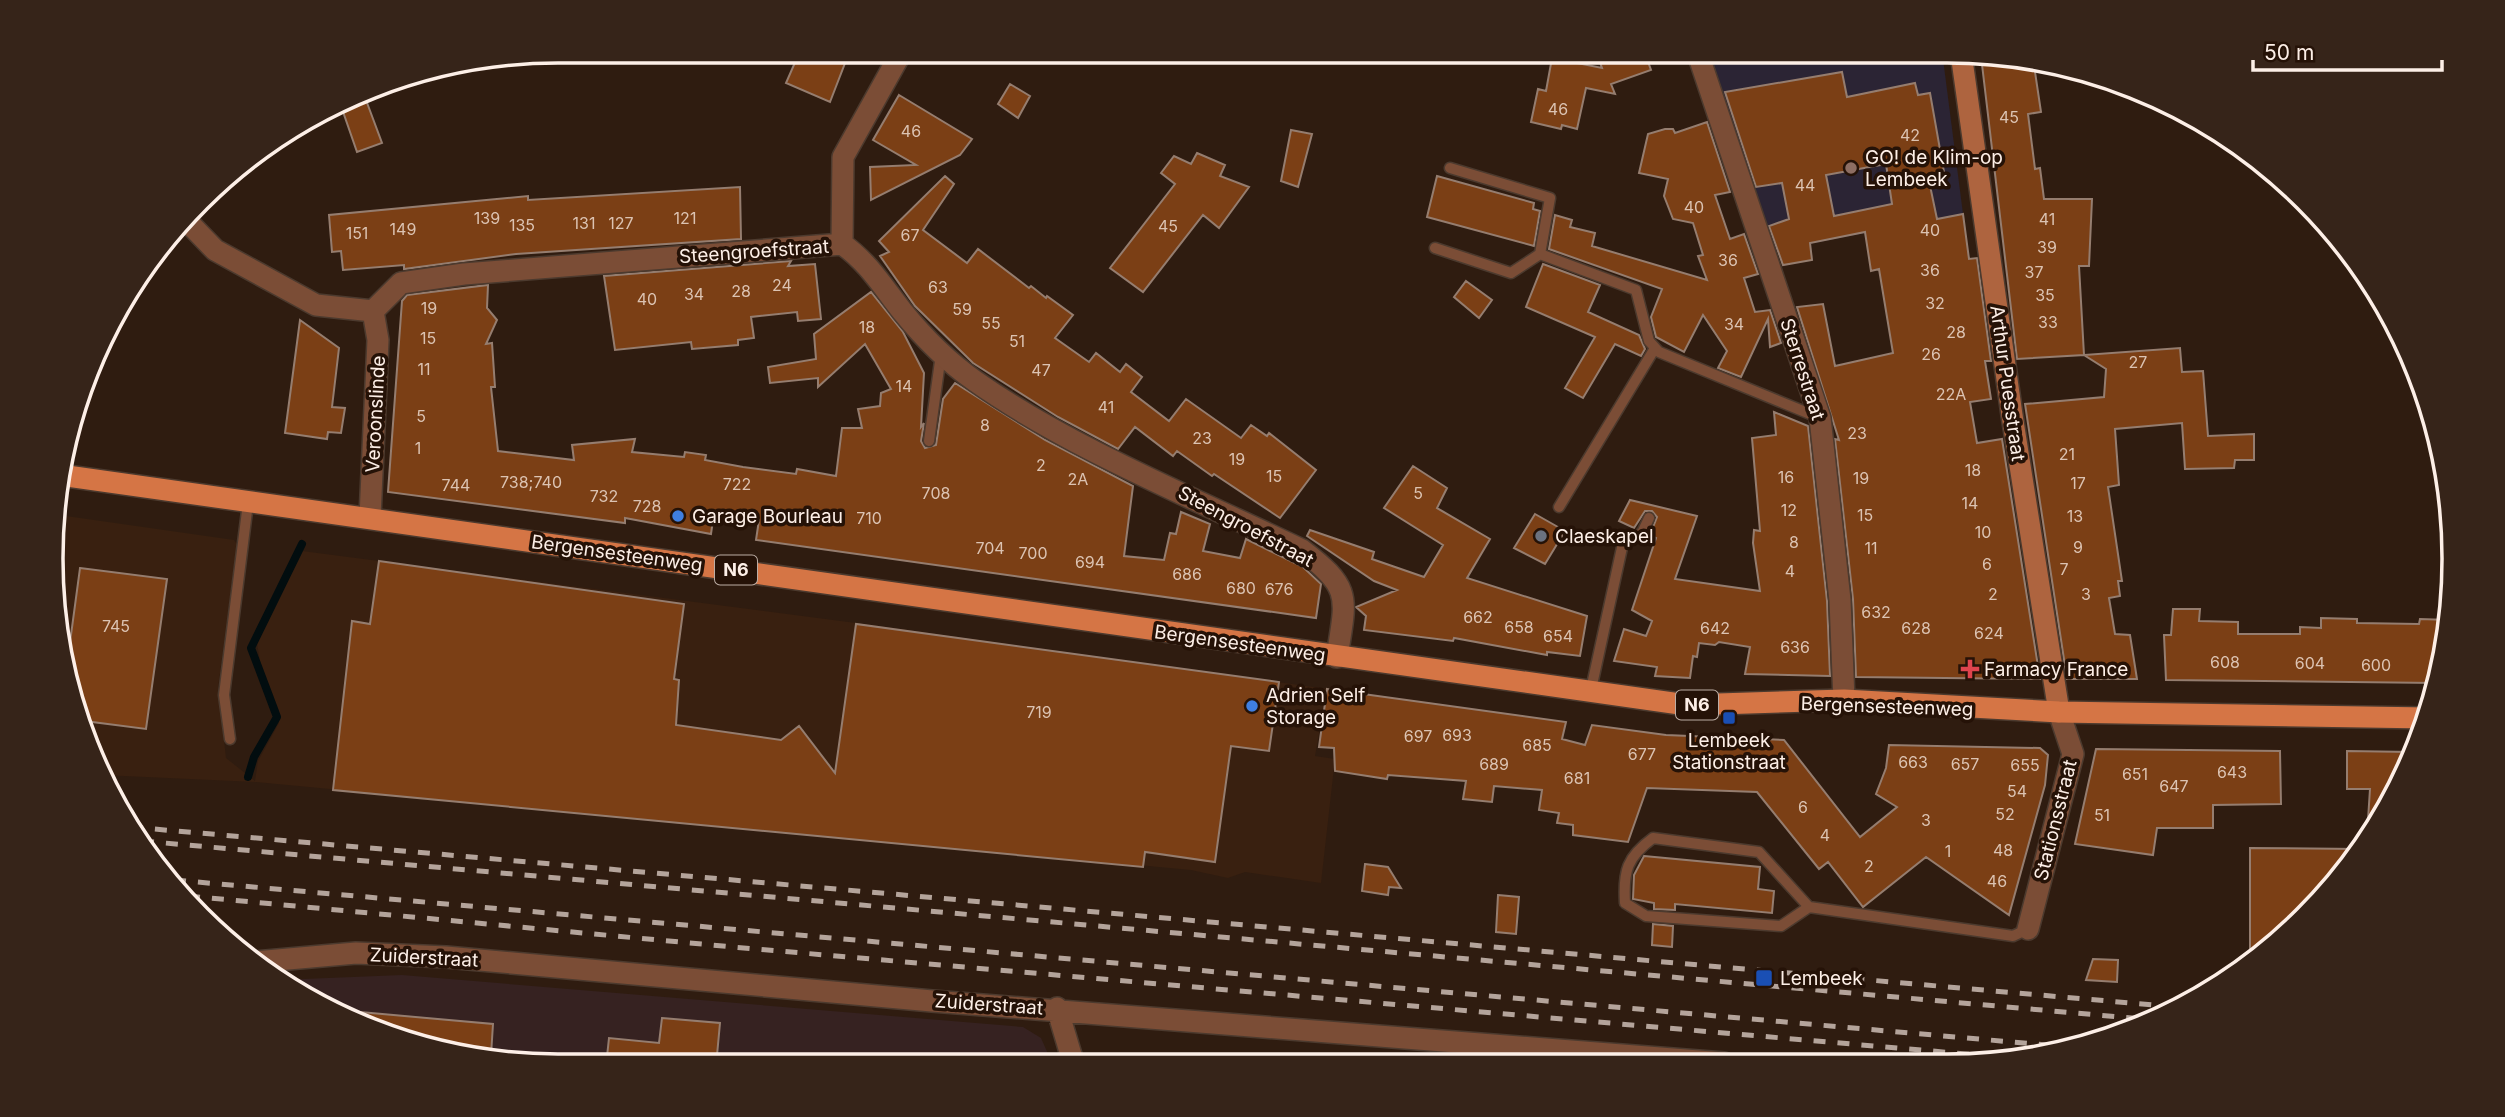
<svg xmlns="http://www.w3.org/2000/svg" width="2505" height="1117" viewBox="0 0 2505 1117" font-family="Inter,sans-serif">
<rect width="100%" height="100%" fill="#2f1c10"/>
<path fill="#392010" d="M59,515L234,540L237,544L218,688L226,758L255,781L258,761L279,723V711L260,661L257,643L264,622L302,551L879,626L1327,689L1315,756L1335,759L1321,883L1245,872L1228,878L1191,870L256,782L102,775L78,722L55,625Z"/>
<path fill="#362221" d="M402,975L1023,1027L1041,1038L1053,1065L559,1066L395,1039L305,998L279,980Z"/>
<path fill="#2b2434" d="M1706,51H1942L1963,214L1773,251Z"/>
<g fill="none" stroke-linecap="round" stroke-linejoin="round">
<path stroke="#020d0f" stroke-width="8" d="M248,777L254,757L277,717L251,648L302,544"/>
</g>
<path fill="#7b3f15" stroke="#957d6f" stroke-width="2" fill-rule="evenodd" d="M800,51H831L847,58L830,102L786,83Z
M1596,51H1644L1651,70L1611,84L1615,94L1586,88L1577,129L1562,125L1561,129L1531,122L1538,89L1546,91L1552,58L1602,68Z
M1981,56L2034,65L2041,112L2028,114L2035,169L2040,168L2044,199H2092L2089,266H2079L2084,355L2017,359Z
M1842,72L1847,97L1915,83L1918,95L1930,93L1944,172L1928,176L1937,219L1963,214L1969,259L1977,258L1991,361H1985L1991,399L1970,402L1977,443L2002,439L2040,679L1856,677L1853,599L1835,439L1839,440L1797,307L1823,304L1835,366L1893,353L1879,269L1871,271L1865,232L1810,243L1812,260L1783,265L1769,226L1789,219L1782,183L1756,187L1725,92ZM1886,164L1892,204L1834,216L1826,175Z
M1010,84L1030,96L1018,118L998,104Z
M363,92L382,143L357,152L340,103Z
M899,95L972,139L960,155L871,200L870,167L916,165L873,140Z
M1707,122L1730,192L1715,195L1730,239L1744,234L1758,274L1744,278L1755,312L1770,310L1781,343L1770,347L1768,319L1741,377L1718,368L1727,351L1703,315L1684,352L1656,337L1651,317L1662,289L1549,249L1555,215L1572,220L1570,227L1595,233L1592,246L1707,280L1698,256L1703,255L1693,223L1673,219L1664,196L1668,179L1639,173L1648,134L1665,129H1673L1675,133Z
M1291,130L1312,134L1298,187L1281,181Z
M1197,153L1225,165L1220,176L1249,187L1219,228L1203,215L1143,292L1110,268L1175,184L1161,173L1174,156L1191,164Z
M945,176L954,184L923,230L967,263L978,249L1029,288L1031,286L1046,298L1047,296L1073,315L1055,338L1089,362L1096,353L1120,372L1126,364L1142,377L1131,392L1169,421L1186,399L1241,438L1251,425L1267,436L1269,433L1316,470L1280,518L1214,474L1212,476L1177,451L1173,456L1135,427L1118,449L1058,417L973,363L915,306L880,256L889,252L879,241Z
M1437,176L1534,203L1533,209L1540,211L1534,246L1427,217Z
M740,187L741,239L516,254L404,269V265L343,270L341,251L332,252L329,215L528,196V200Z
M791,261L788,266L815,264L821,319L798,321L797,312L751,317L754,338L738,340V345L692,349L691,342L615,350L604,276Z
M1543,264L1600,285L1588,312L1639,335L1645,349L1641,356L1615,344L1583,398L1565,388L1595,337L1526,307Z
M1466,281L1492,300L1479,318L1454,297Z
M488,285L487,308L497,320L486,344L492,343L495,387H491L498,451L574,460L572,445L635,439L632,452L684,457L685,452L706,455L705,460L743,467L796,474L797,469L836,476L842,428H862L858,409L880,406L881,393L891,389L865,344L818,387V378L770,383L768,367L816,359L814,334L871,292L903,332L924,373L921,427L924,423L921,441L925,448L936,445L943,399L955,383L1045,440L1133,486L1124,556L1164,560L1170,533L1176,534L1181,512L1210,524L1203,551L1240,558L1246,539L1303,567L1321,584L1316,618L756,540L759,520L714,513L711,534L625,518V523L388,492L402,301L407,295Z
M300,320L339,348L332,407L345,408L341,433L328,432L327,439L285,433Z
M2180,348L2182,372L2203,371L2208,436L2254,434V460H2235L2234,468L2185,469L2182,423L2115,429L2119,485L2108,487L2122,581H2118L2120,596L2109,598L2115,634L2130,635L2137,679H2067L2025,404L2104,397L2106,369L2084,355Z
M1774,412L1808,426L1827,601L1830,676L1745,674L1750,647L1719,642L1715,645L1699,643L1697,657L1693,656L1690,678L1655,676L1657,667L1614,661L1624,629L1646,636L1652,621L1632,610L1656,538L1650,535L1657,517L1652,511H1645L1634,528L1619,521L1630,500L1697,516L1675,579L1760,591L1753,543L1754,530L1760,531L1752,438L1776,435Z
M1413,466L1447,488L1437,508L1490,539L1467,578L1587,616L1580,656L1547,652V655L1454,638L1453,641L1364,630L1366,616L1356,607L1397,590L1374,581L1307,536L1310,530L1374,552L1372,559L1424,577L1443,545L1384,508Z
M1535,514L1565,531L1545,564L1514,548Z
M379,561L684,604L674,679L679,680L676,725L781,740L799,726L835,773L856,624L1279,682L1269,751L1231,746L1215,862L1145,852L1143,867L333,790L352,621L370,624Z
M80,568L167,579L146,729L77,720L66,672Z
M2173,609H2200L2199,621L2238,622V634H2300V627L2321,628V618L2357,619V623L2419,624L2420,619L2450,620V625L2436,683L2166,680L2164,635H2171Z
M1327,689L1566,722L1562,739L1585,745L1592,725L1666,735L1784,740L1860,837L1897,807L1876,794L1886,768L1889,745L2040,748L2048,755L2045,785L2009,915L1926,857L1863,907L1828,862L1819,869L1757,792L1647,788L1628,842L1573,835V825L1557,823L1559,813L1539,810L1542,790L1494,786L1492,802L1463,799L1466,781L1388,775L1387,779L1335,771L1334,748L1319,747Z
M2096,749L2280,751L2281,804L2213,805V828H2157L2153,855L2075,844Z
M2347,751L2411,752L2367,835L2370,789H2347Z
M2250,848L2359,849L2350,867L2250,965Z
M1644,856L1760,867L1758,889L1774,891L1772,913L1675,904V910L1654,909V903L1633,899L1634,875Z
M1365,864L1388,867L1401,888L1389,887L1388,895L1362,891Z
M1498,895L1519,897L1516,934L1496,932Z
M1653,924L1673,926L1672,947L1652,945Z
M2093,959L2118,960L2117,982L2086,980Z
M338,1010L493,1024L491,1055L395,1039L337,1013Z
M662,1018L720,1023L716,1066H606L609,1038L659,1043Z"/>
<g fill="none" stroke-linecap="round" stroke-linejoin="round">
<defs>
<path id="lane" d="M1893,56L1944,51
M1450,168L1550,198L1540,254L1636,290L1649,341L1659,352L1820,418
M1435,248L1511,273L1540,254
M929,441L941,354
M1559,507L1655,348
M1590,694L1623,543L1642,533L1649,518
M230,739L224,695L248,503
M1809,907L1781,926L1646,916L1625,903C1623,871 1627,857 1653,838L1759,852L1809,907L2013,936L2028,929"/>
<path id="street" d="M1697,51L1820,418L1840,600L1844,700
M187,221L215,250L316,305L373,311
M842,244L843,157L902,51
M373,311L401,283L464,274L842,244C868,262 883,287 902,311C923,337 948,362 975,381C1070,448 1196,499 1302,550C1353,589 1346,597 1337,657
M370,517L378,340L373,311
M2028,929L2073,754L2059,712
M254,962L356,953L446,957L932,1001L1724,1063
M1057,1008L1074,1065"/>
<path id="secondary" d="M1961,53L2012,415L2059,712"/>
<path id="primary" d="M60,475L1687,705L1844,700L2059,712L2428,718"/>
</defs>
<use href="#lane" stroke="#4c3a2e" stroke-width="13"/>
<use href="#street" stroke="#4c3a2e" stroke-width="24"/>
<use href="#secondary" stroke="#4c3a2e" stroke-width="24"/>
<use href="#primary" stroke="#4c3a2e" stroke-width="24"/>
<use href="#lane" stroke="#7b4d36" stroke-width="10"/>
<use href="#street" stroke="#7b4d36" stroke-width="21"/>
<use href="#secondary" stroke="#ae643f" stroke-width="21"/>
<use href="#primary" stroke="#d57545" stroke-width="21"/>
<path stroke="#b4a49b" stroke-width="5" stroke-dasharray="12 12" stroke-linecap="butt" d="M131,827L2176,1007
M142,841L2154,1020
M174,880L2069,1047
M188,896L733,947L2024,1059"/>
</g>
<circle fill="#8d6e63" stroke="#251207" stroke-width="2.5" cx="1851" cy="168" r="7"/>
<g fill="#3f7fe0" stroke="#251207" stroke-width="2.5">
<circle cx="678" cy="516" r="7"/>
<circle cx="1252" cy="706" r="7"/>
</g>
<circle fill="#6b7280" stroke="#251207" stroke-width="2.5" cx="1541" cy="536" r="7"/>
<path fill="#e0444e" stroke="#251207" stroke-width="2.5" d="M1966.5 658.5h7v7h7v7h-7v7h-7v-7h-7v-7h7z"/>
<g fill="#1a4fb4" stroke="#251207" stroke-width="2.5">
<rect x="1722" y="711" width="14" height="14" rx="3.5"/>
<rect x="1755" y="969" width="18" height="18" rx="3.5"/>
</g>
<g text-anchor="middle" stroke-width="7" stroke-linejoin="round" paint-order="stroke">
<g font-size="16" fill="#dcc3b2">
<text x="1558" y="115">46</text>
<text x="2009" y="123">45</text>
<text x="911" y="137">46</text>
<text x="1910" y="141">42</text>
<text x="1805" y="191">44</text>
<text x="1694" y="213">40</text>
<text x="487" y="224">139</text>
<text x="685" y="224">121</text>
<text x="2047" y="225">41</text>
<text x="584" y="229">131</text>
<text x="621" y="229">127</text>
<text x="522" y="231">135</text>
<text x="1168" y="232">45</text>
<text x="403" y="235">149</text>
<text x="1930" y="236">40</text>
<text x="357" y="239">151</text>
<text x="910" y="241">67</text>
<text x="2047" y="253">39</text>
<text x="1728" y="266">36</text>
<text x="1930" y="276">36</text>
<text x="2034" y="278">37</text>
<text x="782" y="291">24</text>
<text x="938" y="293">63</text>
<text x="741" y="297">28</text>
<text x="694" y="300">34</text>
<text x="2045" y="301">35</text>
<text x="647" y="305">40</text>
<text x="1935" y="309">32</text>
<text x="429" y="314">19</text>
<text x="962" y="315">59</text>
<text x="2048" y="328">33</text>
<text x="991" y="329">55</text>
<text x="1734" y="330">34</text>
<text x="867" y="333">18</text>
<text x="1956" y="338">28</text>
<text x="428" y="344">15</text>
<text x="1017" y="347">51</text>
<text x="1931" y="360">26</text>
<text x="2138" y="368">27</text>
<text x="424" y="375">11</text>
<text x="1041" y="376">47</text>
<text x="904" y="392">14</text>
<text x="1951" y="400">22A</text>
<text x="1106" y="413">41</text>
<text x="421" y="422">5</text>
<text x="985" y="431">8</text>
<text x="1857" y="439">23</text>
<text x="1202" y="444">23</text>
<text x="418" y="454">1</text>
<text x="2067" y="460">21</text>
<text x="1237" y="465">19</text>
<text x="1041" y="471">2</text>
<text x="1973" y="476">18</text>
<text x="1274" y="482">15</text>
<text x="1786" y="483">16</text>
<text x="1861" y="484">19</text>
<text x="1078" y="485">2A</text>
<text x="531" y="488">738;740</text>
<text x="2078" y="489">17</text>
<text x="737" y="490">722</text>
<text x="456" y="491">744</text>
<text x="936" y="499">708</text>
<text x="1418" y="499">5</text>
<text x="604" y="502">732</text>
<text x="1970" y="509">14</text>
<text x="647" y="512">728</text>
<text x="1789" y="516">12</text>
<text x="1865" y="521">15</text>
<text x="2075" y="522">13</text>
<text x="869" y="524">710</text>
<text x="1983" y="538">10</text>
<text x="1794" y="548">8</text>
<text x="2078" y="553">9</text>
<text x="990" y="554">704</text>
<text x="1871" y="554">11</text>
<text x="1033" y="559">700</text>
<text x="1090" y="568">694</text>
<text x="1987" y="570">6</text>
<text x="2064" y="575">7</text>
<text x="1790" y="577">4</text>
<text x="1187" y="580">686</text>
<text x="1241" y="594">680</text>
<text x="1279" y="595">676</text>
<text x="1993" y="600">2</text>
<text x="2086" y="600">3</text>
<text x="1876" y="618">632</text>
<text x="1478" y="623">662</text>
<text x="116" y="632">745</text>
<text x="1519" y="633">658</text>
<text x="1715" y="634">642</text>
<text x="1916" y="634">628</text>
<text x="1989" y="639">624</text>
<text x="1558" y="642">654</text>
<text x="1795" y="653">636</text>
<text x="2225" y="668">608</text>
<text x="2310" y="669">604</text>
<text x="2376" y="671">600</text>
<text x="1039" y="718">719</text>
<text x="1457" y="741">693</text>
<text x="1418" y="742">697</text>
<text x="1537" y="751">685</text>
<text x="1642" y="760">677</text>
<text x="1913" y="768">663</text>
<text x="1494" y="770">689</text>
<text x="1965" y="770">657</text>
<text x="2025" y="771">655</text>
<text x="2232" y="778">643</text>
<text x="2135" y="780">651</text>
<text x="1577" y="784">681</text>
<text x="2174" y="792">647</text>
<text x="2017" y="797">54</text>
<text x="1803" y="813">6</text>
<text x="2005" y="820">52</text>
<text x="2102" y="821">51</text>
<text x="1926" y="826">3</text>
<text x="1825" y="841">4</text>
<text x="2003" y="856">48</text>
<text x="1948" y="857">1</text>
<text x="1869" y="872">2</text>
<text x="1997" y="887">46</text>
</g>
<g fill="#251207" stroke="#bcada4" stroke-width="2">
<rect x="715" y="555.5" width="42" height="29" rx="5"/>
<rect x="1676" y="690.5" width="42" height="29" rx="5"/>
</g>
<g font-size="18" font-weight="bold" fill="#fdefe7">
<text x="736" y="576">N6</text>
<text x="1697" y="711">N6</text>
</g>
<g font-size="19" fill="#fdefe7" stroke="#251207" text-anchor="start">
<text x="1865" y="164">GO! de Klim-op<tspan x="1865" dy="22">Lembeek</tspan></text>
<text x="692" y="523">Garage Bourleau</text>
<text x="1555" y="543">Claeskapel</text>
<text x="1984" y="676">Farmacy France</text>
<text x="1266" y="702">Adrien Self<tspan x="1266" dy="22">Storage</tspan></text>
<text x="1729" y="747" text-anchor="middle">Lembeek<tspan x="1729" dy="22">Stationstraat</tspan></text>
<text x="1780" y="985">Lembeek</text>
</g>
<g font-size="19" fill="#fdefe7" stroke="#251207">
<text transform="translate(754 251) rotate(-4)" y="7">Steengroefstraat</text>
<text transform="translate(1803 369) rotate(72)" y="7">Sterrestraat</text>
<text transform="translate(2008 383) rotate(82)" y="7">Arthur Puesstraat</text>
<text transform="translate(375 414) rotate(-87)" y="7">Veroonslinde</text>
<text transform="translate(1246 526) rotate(28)" y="7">Steengroefstraat</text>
<text transform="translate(617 553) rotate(8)" y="7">Bergensesteenweg</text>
<text transform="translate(1240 643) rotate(8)" y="7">Bergensesteenweg</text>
<text transform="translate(1887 706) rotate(2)" y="7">Bergensesteenweg</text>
<text transform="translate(2055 820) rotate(-76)" y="7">Stationsstraat</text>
<text transform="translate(424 957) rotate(3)" y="7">Zuiderstraat</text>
<text transform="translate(989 1004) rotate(4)" y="7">Zuiderstraat</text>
</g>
</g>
<path d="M0 0H2505V1117H0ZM558 63H1947A495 495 0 0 1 2442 558V559A495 495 0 0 1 1947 1054H558A495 495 0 0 1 63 559V558A495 495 0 0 1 558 63Z" fill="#362419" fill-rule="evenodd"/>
<path fill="none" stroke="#fdefe7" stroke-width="3.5" d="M558 63H1947A495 495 0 0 1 2442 558V559A495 495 0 0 1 1947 1054H558A495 495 0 0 1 63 559V558A495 495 0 0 1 558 63Z"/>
<path d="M2253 60v10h189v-10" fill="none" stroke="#fdefe7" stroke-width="3.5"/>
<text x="2264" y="60" font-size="21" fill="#fdefe7" stroke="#251207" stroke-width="5" paint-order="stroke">50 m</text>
</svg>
